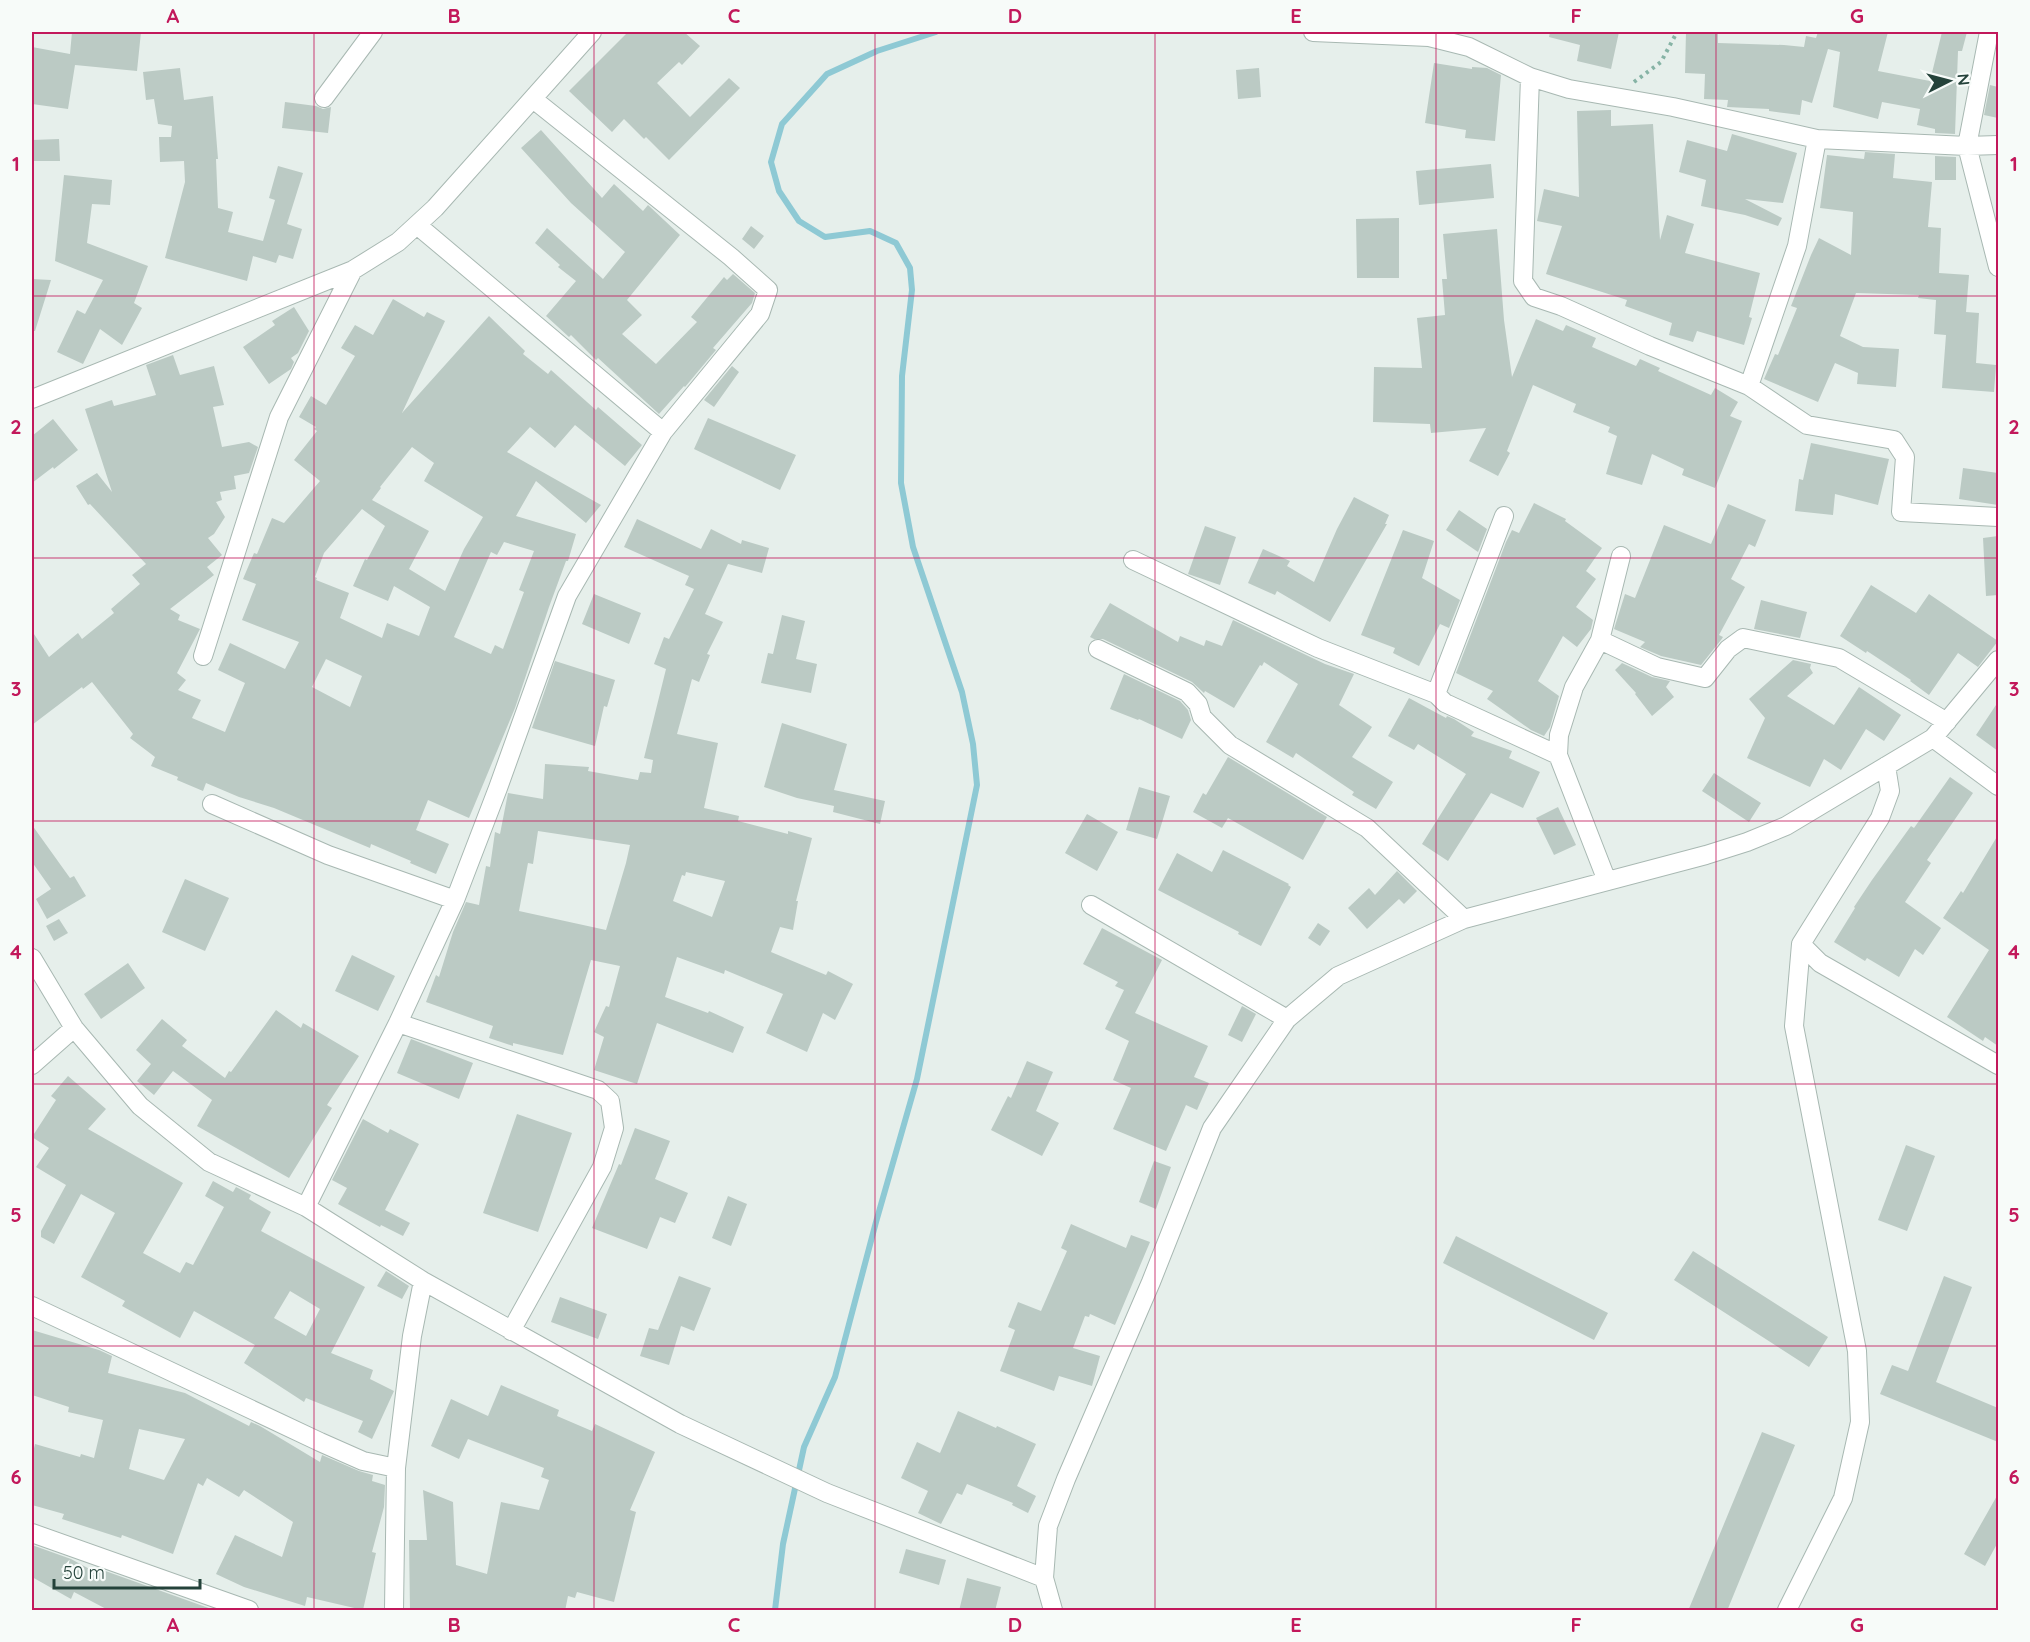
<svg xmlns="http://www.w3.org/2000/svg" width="2030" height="1642" viewBox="0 0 2030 1642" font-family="Quicksand,sans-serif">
<rect width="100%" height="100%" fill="#e6efeb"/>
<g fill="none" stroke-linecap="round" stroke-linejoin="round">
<path stroke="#8ec9d4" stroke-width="6" d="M775,1610L783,1544L804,1447L835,1377L876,1222L917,1079L977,785L973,744L962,692L913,547L901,483L902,376L912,290L910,268L896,243L870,231L825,237L799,221L779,191L771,162L782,124L827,74L877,51L936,32"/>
</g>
<path fill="#bbcac4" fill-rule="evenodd" d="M72,32H141L137,71L75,65L68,109L32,104V47L70,54Z
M628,32H684L700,46L682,65L679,62L657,83L690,117L729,78L740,88L669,160L646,137L644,139L624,119L612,132L569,91Z
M1550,32H1619L1611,69L1577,61L1580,45L1549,37Z
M1686,32H1718V43L1784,45L1804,47L1806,36L1816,38L1818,32H1888L1878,71L1930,81L1942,32H1967L1962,51H1958L1955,134L1935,133V129L1917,125L1920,109L1882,102L1878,119L1833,107L1840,52L1828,49L1812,103L1802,100L1800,115L1769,111V109L1727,107L1728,100L1704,99L1705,74L1685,73Z
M1434,63L1472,69V67L1487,68L1501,75L1495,141L1465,138L1466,130L1425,123Z
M180,68L184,100L213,96L218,159H216L218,208L233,212L228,232L263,241L275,200L269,198L278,166L303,173L287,224L302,229L293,259L279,255L276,263L253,256L247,281L165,258L185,182L184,161L160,162L159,137H171L172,126L158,124L154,99L146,100L143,72Z
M1259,68L1261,97L1238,99L1236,70Z
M1990,85L1998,87V118L1984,115Z
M285,102L316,106L323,109L331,107L328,133L282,128Z
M1611,110V126L1653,124L1660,240L1667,215L1694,224L1685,253L1760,273L1749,317L1752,318L1744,345L1697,331L1693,342L1669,335L1672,323L1625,306L1627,300L1546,274L1562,226L1537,221L1544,189L1579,197L1577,111Z
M541,130L602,198L614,184L643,211L648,205L680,235L627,300L642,315L622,334L656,364L697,322L691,317L724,277L727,280L733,274L755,293L752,303L713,348L716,350L685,387L684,386L659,414L598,358L596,360L571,335L569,337L546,316L576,281L558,267L560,265L535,243L547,228L603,279L625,252L571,203L521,148Z
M1732,134L1797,153L1783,203L1745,199L1782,218L1778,226L1745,215L1701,206L1706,180L1679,172L1687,140L1727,151Z
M59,139L60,161H32V140Z
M1865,152L1895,154L1893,178L1932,182L1928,227L1941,228L1939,273L1969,275L1966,312L1979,313L1976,363L1996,365L1994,392L1942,388L1946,335L1934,334L1936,300L1918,298L1919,295L1856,293L1840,336L1863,347L1899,349L1896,387L1857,384L1858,373L1835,363L1818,402L1764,379L1775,354L1778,355L1797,308L1791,306L1811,255L1819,238L1851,255L1853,212L1820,208L1827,155L1864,159Z
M1935,156L1956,157V180H1935Z
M1491,164L1494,198L1419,205L1416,171Z
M64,175L112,180L110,205L92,204L87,243L148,266L134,303L142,308L122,345L100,329L83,364L57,352L77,310L85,314L103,280L55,261Z
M1399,218V278H1357L1356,219Z
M751,226L764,236L754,249L742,239Z
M1497,229L1504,320L1512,377L1536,319L1563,331L1566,325L1596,338L1592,347L1636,366L1640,359L1660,368L1658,371L1711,395L1715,388L1738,402L1730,416L1742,421L1715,488L1682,475L1684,469L1652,454L1642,485L1606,474L1617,436L1608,432L1610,427L1573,412L1576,404L1533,385L1507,451L1510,453L1498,476L1469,461L1486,428L1431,433L1430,424L1373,422L1374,367L1422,368L1417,318L1445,315L1442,279H1447L1443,234Z
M32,279L51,280L35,331H32Z
M393,299L424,317L427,312L445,321L402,413L489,316L525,351L523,354L548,374L551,370L596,410L598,407L642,445L625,466L575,425L555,448L530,427L507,452L601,505L586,523L536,481L516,516L576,534L568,561H566L549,607L515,708L469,818L428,800L416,830L449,844L436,874L410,863L411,861L371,844L370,848L274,808L239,797L206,783L203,791L177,780L178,777L151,766L155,757L130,738L133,734L92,682L83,689L82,687L32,725V631L49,657L78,633L82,639L114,613L111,609L140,584L132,575L146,564L90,504L88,505L76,486L97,473L112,492L85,409L112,400L114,406L156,395L146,365L173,355L180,375L214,366L224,405L213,407L222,447L249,442L258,447L249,473L234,476L236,489L220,492L222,500L216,502L225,517L214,534L208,538L222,555L207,567L214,575L170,609L180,615L178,620L200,629L177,673L186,680L178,690L201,700L192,718L225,732L245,683L218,670L230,643L285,669L299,642L242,620L256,584L243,579L254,553L257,554L272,518L284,523L320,481L294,460L317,431L314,429L316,427L299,417L311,396L326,405L355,356L341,348L355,325L373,335ZM412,447L434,463L424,481L483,517L464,549L445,591L409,569L429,531L372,500L381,488L380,487ZM362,509L385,526L367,560L365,559L353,586L388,601L394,586L430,607L419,636L387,623L382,638L340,618L349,593L316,580L317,578L315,577L324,553ZM504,542L534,551L519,590L524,592L503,649L495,645L491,654L454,637L491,552L497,555ZM326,659L362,676L350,707L312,687Z
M294,307L309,331L298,353L291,358L294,362L291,369L269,384L243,347L275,325L272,321Z
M732,366L739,372L714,407L704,400Z
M708,418L796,455L780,490L694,449Z
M53,419L78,450L54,469L53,467L32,483V436Z
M1811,443L1889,459L1878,505L1835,494L1833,515L1795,511L1799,479L1803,480Z
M1963,468L1998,473V505L1959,499Z
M1354,497L1389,515L1385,524H1387L1330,622L1277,591L1275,595L1248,583L1263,549L1290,561L1287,566L1314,582L1337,529Z
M1534,503L1566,519L1565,521L1602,548L1586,571L1596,579L1576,607L1593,620L1591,629L1577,647L1563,636L1538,681L1559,696L1550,727L1544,736L1531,730L1487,699L1493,691L1456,673L1506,542L1512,530L1519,533Z
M1728,504L1766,520L1755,547L1749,544L1731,579L1745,587L1719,635L1723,637L1721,640L1701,665L1661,656L1640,647L1645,642L1614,629L1625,594L1635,598L1664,525L1711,544Z
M1459,510L1487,529L1478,552L1446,530Z
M637,519L701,549L711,529L741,544L742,540L769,548L762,573L728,564L705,614L723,622L707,654L710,655L699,682L692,679L677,734L718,743L704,808L739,816L738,821L788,834V831L812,838L796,901H798L793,930L780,927L771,952L826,975L828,971L853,984L835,1020L823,1013L807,1052L766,1033L783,994L725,970L724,974L677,957L665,997L708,1013L709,1011L744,1027L733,1053L657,1023L637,1084L594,1070L604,1037L594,1032L606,1006L609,1007L620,966L591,960L563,1055L513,1043V1046L489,1038L493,1026L426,1002L436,975L439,977L453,932L466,902L479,905L486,866L490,867L495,832L500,834L508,793L543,799L545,764L589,767L588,771L638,780L640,772L651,773L653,760L644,758L666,669L654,664L664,637L669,639L694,589L685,585L689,576L624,547ZM538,831L630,845L626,863L606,930L519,911L528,863L533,864ZM686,872L725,881L712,917L673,901L682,875L685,876Z
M1205,526L1236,537L1220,585L1188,574Z
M1403,530L1434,541L1422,578L1460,600L1449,628L1440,624L1419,666L1393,653L1395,648L1361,635Z
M1998,536V595L1986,596L1983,538Z
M1871,585L1916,613L1929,594L1998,641L1978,667L1958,653L1929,695L1910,681L1911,680L1867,651L1866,653L1840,636Z
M594,594L641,613L629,644L582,624Z
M1761,600L1807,612L1800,638L1754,629Z
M1110,603L1178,642L1180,636L1204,646L1206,640L1222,646L1233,620L1325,664L1354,674L1339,705L1372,727L1352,757L1393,782L1376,809L1352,795L1354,792L1296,753L1293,758L1266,742L1298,684L1264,662L1262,666L1260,665L1234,708L1205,691L1204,693L1192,682L1103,639H1094L1090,637Z
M782,615L805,621L796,659L817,664L811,693L761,683L768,653L773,654Z
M1793,660L1811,664L1810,668L1813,673L1787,696L1834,725L1859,687L1901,715L1884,741L1866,729L1841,770L1824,759L1810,787L1747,758L1765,718L1749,699Z
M555,661L615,680L607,707L604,706L595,746L532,728Z
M1622,663L1652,677L1670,681L1666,687L1674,697L1652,716L1635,694L1636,693L1615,670Z
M1124,674L1180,701L1188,710L1191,720L1182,739L1139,719L1138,720L1110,709Z
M1409,698L1446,718L1447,716L1454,719L1474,732L1471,736L1512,751L1509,758L1540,772L1523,808L1491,793L1448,861L1422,844L1466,774L1418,744L1414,750L1388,736Z
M1998,702V751L1976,735Z
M782,723L847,744L834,790L885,801L880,824L833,812L834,806L797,798L764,787Z
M1228,757L1327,817L1303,860L1228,818L1222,828L1193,812L1203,793L1206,795Z
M1714,773L1761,803L1749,822L1702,791Z
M1950,777L1973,793L1927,860L1931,863L1905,902L1941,928L1923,955L1915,949L1899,977L1867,958L1865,961L1834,942L1855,908L1854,907L1872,880L1911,826L1914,828Z
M1139,787L1170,796L1157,839L1126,830Z
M1558,807L1576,845L1554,855L1536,818Z
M1087,814L1118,832L1097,871L1065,853Z
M32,825L70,878L74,876L86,896L47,919L36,899L51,889L32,862Z
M1998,835V1046L1985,1037L1983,1041L1947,1017L1989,950L1943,918L1961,891L1963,893Z
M1223,850L1289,884L1288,885L1291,887L1261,946L1238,934L1239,932L1158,890L1177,853L1212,872Z
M1397,871L1417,891L1404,904L1399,899L1367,929L1348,908L1369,888L1375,895Z
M185,879L229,898L205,951L162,932Z
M59,919L68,933L54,941L46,926Z
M1318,923L1330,931L1320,946L1308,938Z
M1102,928L1162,960L1135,1013L1208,1046L1194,1077L1209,1083L1197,1110L1186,1105L1166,1151L1113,1129L1131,1088L1113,1080L1129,1041L1105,1029L1124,990L1115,986L1118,982L1083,964Z
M352,955L395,976L378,1011L335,991Z
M128,963L145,988L101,1019L84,994Z
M1242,1006L1256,1014L1242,1042L1228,1035Z
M276,1010L301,1028L303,1023L359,1056L327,1105L332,1108L289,1178L197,1126L212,1100L173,1071L154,1095L137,1081L151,1064L136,1050L162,1019L187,1040L182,1046L225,1078L229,1071L231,1072Z
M411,1039L473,1063L459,1099L397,1073Z
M1027,1061L1053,1072L1036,1111L1059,1123L1042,1156L991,1130L1008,1096L1011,1098Z
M68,1076L106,1109L88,1129L183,1183L143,1253L180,1273L186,1262L193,1265L224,1207L205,1196L213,1181L233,1192L236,1187L251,1195L249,1199L271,1212L261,1231L365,1287L331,1353L373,1370L370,1379L394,1391L372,1439L358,1432L363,1421L306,1398L304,1402L244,1363L255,1345L194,1311L180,1338L122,1306L125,1301L81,1277L115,1213L81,1194L54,1244L41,1237V1231L66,1185L36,1167L49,1148L32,1137L56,1100L51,1096ZM290,1291L320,1309L306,1336L274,1318Z
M517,1114L572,1133L538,1232L483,1213Z
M363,1119L388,1133L390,1129L419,1144L385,1210L410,1223L403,1236L381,1225L380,1227L338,1204L347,1188L332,1180Z
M635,1128L670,1141L655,1179L688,1193L675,1223L660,1217L647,1249L592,1228L619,1164L621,1165Z
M1906,1145L1935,1156L1907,1231L1878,1220Z
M1154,1161L1171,1167L1156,1209L1139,1202Z
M728,1196L747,1204L731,1246L712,1238Z
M1071,1224L1126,1248L1131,1235L1150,1242L1115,1325L1090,1314L1089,1317L1085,1316L1073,1348L1100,1356L1092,1386L1059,1376L1054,1391L1000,1371L1015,1330L1008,1327L1018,1302L1041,1311L1067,1251L1061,1248Z
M1456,1236L1608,1313L1594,1340L1443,1263Z
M1693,1251L1828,1337L1809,1367L1674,1280Z
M386,1271L409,1286L402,1299L377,1286Z
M679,1276L711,1288L694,1331L681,1326L669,1365L640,1356L649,1328L658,1330Z
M1944,1276L1972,1287L1936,1382L1998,1408V1442L1880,1394L1892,1365L1908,1371Z
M560,1297L607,1314L598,1339L551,1322Z
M32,1330L99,1350L112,1356L108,1373L185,1393L249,1426L251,1422L260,1426L320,1462L322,1455L359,1471L373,1475L372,1481L385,1485L384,1507L372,1552L376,1553L363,1610L307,1597L305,1606L244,1587L216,1574L235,1535L282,1557L293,1522L244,1490L239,1497L207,1478L203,1486L198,1483L173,1554L122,1535L121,1538L62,1519L64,1514L32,1505V1457L35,1444L80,1457L81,1454L94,1458L103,1420L68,1412L69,1407L32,1395ZM139,1429L185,1439L164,1480L129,1469Z
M501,1385L559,1410L557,1416L592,1431L595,1424L655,1452L630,1510L636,1512L614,1602L577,1592L575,1598L568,1596L565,1611H410L409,1540H427L423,1490L453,1502L456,1565L487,1574L501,1502L539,1510L549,1480L541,1477L544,1468L468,1439L459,1459L431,1446L451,1399L488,1416Z
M958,1411L996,1428L997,1426L1036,1444L1017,1486L1036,1496L1028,1513L1012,1505L1013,1503L967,1484L962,1495L957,1493L941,1524L918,1513L928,1491L901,1478L917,1442L940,1453Z
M1762,1432L1795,1445L1727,1611H1688Z
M1998,1494V1542L1985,1566L1964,1554Z
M32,1545L71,1559L95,1572L97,1568L217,1611H110L74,1592L71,1599L32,1577Z
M906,1549L946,1560L939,1585L899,1573Z
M967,1578L1001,1587L995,1611H959Z"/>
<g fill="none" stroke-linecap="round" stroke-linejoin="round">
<defs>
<path id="street" d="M1313,32L1429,37L1469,47L1530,77L1569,89L1673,107L1817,139L1967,146L1998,145
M1989,32L1967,146L1998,267
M1530,77L1523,281L1534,297L1561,306L1650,346L1749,386L1807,425L1894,440L1905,457L1901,512L1998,517
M324,98L373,32
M417,225L663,432
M1749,386L1797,246L1817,139
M32,399L353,270L398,242L435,208L592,32
M1133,560L1318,648L1436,694L1445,703L1558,755
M1600,640L1657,667L1705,678L1728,649L1743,638L1839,658L1947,722
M1098,649L1187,692L1198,704L1202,717L1230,745L1367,828L1464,919
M203,656L279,417L353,270
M1436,694L1504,516
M1933,738L1998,786
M212,804L328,855L455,900
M1607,881L1558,755L1559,735L1574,687L1600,640L1621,556
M1091,905L1287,1019
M1801,944L1820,963L1998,1065
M32,958L74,1028L140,1106L209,1162L306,1207L423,1281L680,1424L827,1493L1044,1578
M398,1023L598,1090L610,1101L614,1128L602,1167L511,1331
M32,1065L74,1028
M306,1207L398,1023L455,900L498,788L567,596L663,432L760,314L768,290L731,257L533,99
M32,1306L320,1442L363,1461L396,1468
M32,1533L249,1610
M394,1610L396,1468L412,1336L423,1281
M1053,1610L1044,1578L1048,1526L1066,1479L1151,1282L1212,1128L1287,1019L1338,976L1464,919L1706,855L1747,842L1786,826L1933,738L1998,660
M1787,1610L1843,1498L1860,1422L1857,1351L1794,1026L1801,944L1880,818L1890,791L1886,766"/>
</defs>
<use href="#street" stroke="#a8b8b2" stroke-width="20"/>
<path stroke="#86b3a5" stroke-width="4" stroke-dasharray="3 4.5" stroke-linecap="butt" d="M1634,82L1661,62L1677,32"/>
<use href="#street" stroke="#fff" stroke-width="18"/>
</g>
<path fill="none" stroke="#c2185b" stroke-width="1.5" stroke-opacity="0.55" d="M314,32V1610M594,32V1610M875,32V1610M1155,32V1610M1436,32V1610M1716,32V1610M32,296H1998M32,558H1998M32,821H1998M32,1084H1998M32,1346H1998"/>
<rect width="2030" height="1642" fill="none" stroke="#f7fbf9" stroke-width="66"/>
<g transform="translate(1949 81) rotate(84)" stroke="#f7fbf9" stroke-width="4.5" paint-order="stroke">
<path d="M0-4.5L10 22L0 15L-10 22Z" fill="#24423a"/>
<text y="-9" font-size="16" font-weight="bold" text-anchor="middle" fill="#24423a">N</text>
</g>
<path d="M54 1579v9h146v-9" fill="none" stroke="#24423a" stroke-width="3"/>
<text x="63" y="1579" font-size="18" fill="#24423a" stroke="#f7fbf9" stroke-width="4.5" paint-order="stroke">50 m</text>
<rect x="33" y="33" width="1964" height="1576" fill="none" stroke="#c2185b" stroke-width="2"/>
<g font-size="20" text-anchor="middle" font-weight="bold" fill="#c2185b">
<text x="173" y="23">A</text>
<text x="454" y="23">B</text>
<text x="734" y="23">C</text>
<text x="1015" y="23">D</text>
<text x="1296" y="23">E</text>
<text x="1576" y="23">F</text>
<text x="1857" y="23">G</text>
<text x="16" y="171">1</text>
<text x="2014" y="171">1</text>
<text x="16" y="434">2</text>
<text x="2014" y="434">2</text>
<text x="16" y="696">3</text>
<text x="2014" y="696">3</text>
<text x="16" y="959">4</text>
<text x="2014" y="959">4</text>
<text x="16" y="1222">5</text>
<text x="2014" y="1222">5</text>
<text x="16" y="1484">6</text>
<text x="2014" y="1484">6</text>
<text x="173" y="1632">A</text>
<text x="454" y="1632">B</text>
<text x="734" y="1632">C</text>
<text x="1015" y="1632">D</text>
<text x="1296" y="1632">E</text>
<text x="1576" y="1632">F</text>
<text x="1857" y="1632">G</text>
</g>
</svg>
